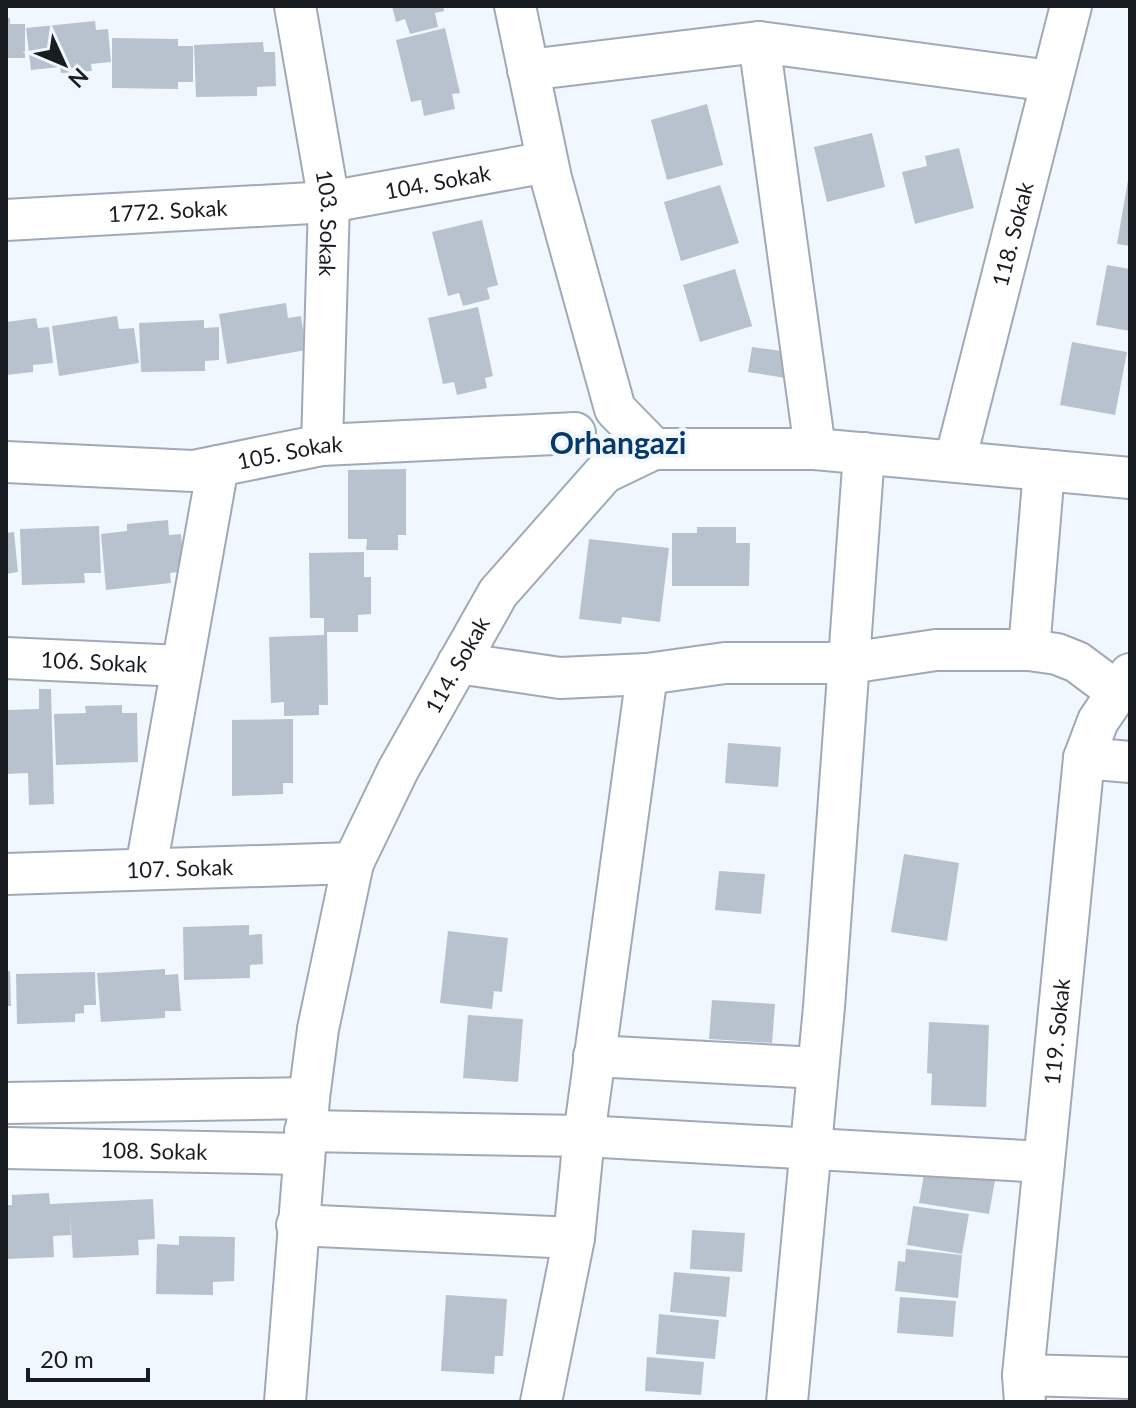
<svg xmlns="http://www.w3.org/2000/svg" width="1136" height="1408" viewBox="0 0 1136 1408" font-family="Lato,sans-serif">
<rect width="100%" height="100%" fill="#f1f7ff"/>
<path fill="#b8c2ce" d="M392,6H443L444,11L435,13L438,27L410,34L405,19L396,22Z
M6,18H10V24H25V58H6Z
M95,21L96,30L108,29L111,62L91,64L92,71L61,73L60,67L31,70L26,28Z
M445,28L460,93L452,94L455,109L424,116L421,100L411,102L396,40Z
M112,38L178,39V46H193V82H178V89L112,88Z
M263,42L264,52H275L276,86L257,87V96L196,97L194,45Z
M707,104L723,165L667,180L651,120Z
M872,133L885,187L827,202L814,147Z
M959,148L974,208L915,224L902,172L927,166L925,156Z
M1128,180H1130V246L1117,244Z
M720,185L739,243L681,261L664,202Z
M482,220L498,285L487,288L490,299L463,306L459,293L448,296L432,232Z
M1107,265L1130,269V331L1096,325Z
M735,269L752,326L700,342L683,285Z
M286,303L288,318L301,316L306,350L227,364L219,314Z
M478,307L493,376L485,378L487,388L457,395L454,382L443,384L428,318Z
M117,316L119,329L134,328L139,363L59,376L52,326Z
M36,318L38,328L49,327L53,363L33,365V372L6,375V322Z
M204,320V328L219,327V360L205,361V371L141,372L139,323Z
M1072,342L1127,352L1115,415L1060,405Z
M752,347L796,353L792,379L748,372Z
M406,469V535H398V550H366L367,539H348V470Z
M168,520L169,535L181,534L184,571L170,573L171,583L106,590L101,534L127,531V524Z
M99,526L101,573H84L85,583L22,585L20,529Z
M697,527H736V543H750L749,586H672V533H697Z
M14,532L18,572L6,574V533Z
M589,539L669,548L660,622L622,617L621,624L579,619Z
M364,552V577H371V614L358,615V632H327L328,705H319V715L284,716V702L271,703L269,637L324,635V618H310L309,553Z
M39,689H51L54,804L29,805L28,773L6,774V710L39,709Z
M122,705V713H137L138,762L56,765L54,714L86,713L85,706Z
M293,719V783H283V794L232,796V720Z
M728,743L781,747L778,787L725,783Z
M904,854L959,863L947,941L891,932Z
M719,871L765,874L761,914L715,910Z
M249,925V935L262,934L263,964L250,965V978L184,980L183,927Z
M448,931L508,938L502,992L494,991L492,1009L440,1003Z
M165,969V975L178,974L181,1011H165V1018L101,1022L97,973Z
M6,971H10L11,1006H6Z
M95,972L96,1005H84V1013L75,1014V1022L17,1024L16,974Z
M712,1000L775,1004L772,1043L709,1039Z
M468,1015L523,1019L518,1082L463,1078Z
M929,1022L989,1025L986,1107L931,1105L932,1074L927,1073Z
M927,1157L997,1169L989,1214L919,1203Z
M49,1193L50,1204L153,1199L155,1239L138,1240L139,1255L73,1258L70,1212L71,1235L53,1236L54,1257L6,1259V1205H12V1195Z
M913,1206L969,1214L962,1254L907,1245Z
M692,1230L745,1233L742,1272L690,1269Z
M179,1236L235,1237L234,1281L213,1282V1295L156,1294L157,1244L179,1245Z
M906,1249L962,1255L958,1298L895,1291L898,1261L905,1262Z
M674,1272L730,1277L726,1317L670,1312Z
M446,1295L507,1299L503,1356H495L494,1374L441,1371Z
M900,1297L956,1301L953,1337L897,1333Z
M659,1314L719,1320L715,1359L656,1354Z
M647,1357L704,1362L701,1395L645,1391Z"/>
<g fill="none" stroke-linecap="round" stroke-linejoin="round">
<defs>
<g id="minor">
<path id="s1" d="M295,6L329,202L322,445"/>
<path d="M515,6L551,178L615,409L654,449"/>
<path d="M759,42L815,449"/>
<path d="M528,70L759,42L1051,81"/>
<path id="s2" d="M6,220L329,202L547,162"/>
<path id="s3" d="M955,461L1071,6"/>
<path id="s4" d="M6,462L193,471L322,445L575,433"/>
<path d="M1029,650L1044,470"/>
<path id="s5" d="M6,658L182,666"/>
<path d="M458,663L560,678L647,674L725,663H849L936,650H1029L1057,654L1077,662L1116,691"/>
<path d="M1084,758L1130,762"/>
<path d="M146,868L218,466"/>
<path id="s6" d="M6,874L353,863"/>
<path d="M594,1056L818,1068"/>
<path d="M6,1103L309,1098"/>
<path d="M305,1131L584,1136L1044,1162"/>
<path id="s7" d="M6,1148L302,1154"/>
<path d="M297,1225L574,1238"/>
<path d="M1023,1375L1130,1378"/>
<path id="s8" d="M285,1402L309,1098L318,1029L353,863L398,770L498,593L604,473L654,449H815L1130,478"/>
<path d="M541,1402L574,1238L584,1136L647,674"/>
<path d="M787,1402L824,1007L864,453"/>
<path id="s9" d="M1025,1402L1023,1375L1084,758L1098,721L1130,674"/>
</g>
</defs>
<use href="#minor" stroke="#a0a9b5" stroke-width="44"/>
<use href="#minor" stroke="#fff" stroke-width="40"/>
</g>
<g text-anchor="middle" stroke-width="8" stroke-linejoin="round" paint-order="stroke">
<g font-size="22" fill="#191d21" stroke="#f1f7ff">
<text dy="8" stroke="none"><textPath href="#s2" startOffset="434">104. Sokak</textPath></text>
<text dy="8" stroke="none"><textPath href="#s2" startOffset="162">1772. Sokak</textPath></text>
<text dy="8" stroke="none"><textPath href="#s1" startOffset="220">103. Sokak</textPath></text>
<text dy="8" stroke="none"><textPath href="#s3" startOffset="234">118. Sokak</textPath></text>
<text dy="8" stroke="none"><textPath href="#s4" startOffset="286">105. Sokak</textPath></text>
<text dy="8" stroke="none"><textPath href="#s5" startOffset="88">106. Sokak</textPath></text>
<text dy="8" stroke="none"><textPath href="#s8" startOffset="768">114. Sokak</textPath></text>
<text dy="8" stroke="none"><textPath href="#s6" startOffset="174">107. Sokak</textPath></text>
<text dy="8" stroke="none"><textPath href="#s9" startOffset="372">119. Sokak</textPath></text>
<text dy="8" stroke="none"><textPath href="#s7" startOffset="148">108. Sokak</textPath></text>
</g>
<g font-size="30" font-weight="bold" fill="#06396a" stroke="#f1f7ff">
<text x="618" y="454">Orhangazi</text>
</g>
</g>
<rect width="1136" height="1408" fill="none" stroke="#191d21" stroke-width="16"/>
<g transform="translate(64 64) rotate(134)" stroke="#f1f7ff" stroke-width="6" paint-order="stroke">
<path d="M0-6L14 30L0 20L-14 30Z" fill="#191d21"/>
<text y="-12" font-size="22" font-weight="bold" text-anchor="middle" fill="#191d21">N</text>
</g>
<path d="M28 1368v12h120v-12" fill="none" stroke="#191d21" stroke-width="4"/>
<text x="40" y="1368" font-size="24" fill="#191d21" stroke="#f1f7ff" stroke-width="6" paint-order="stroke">20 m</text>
</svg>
